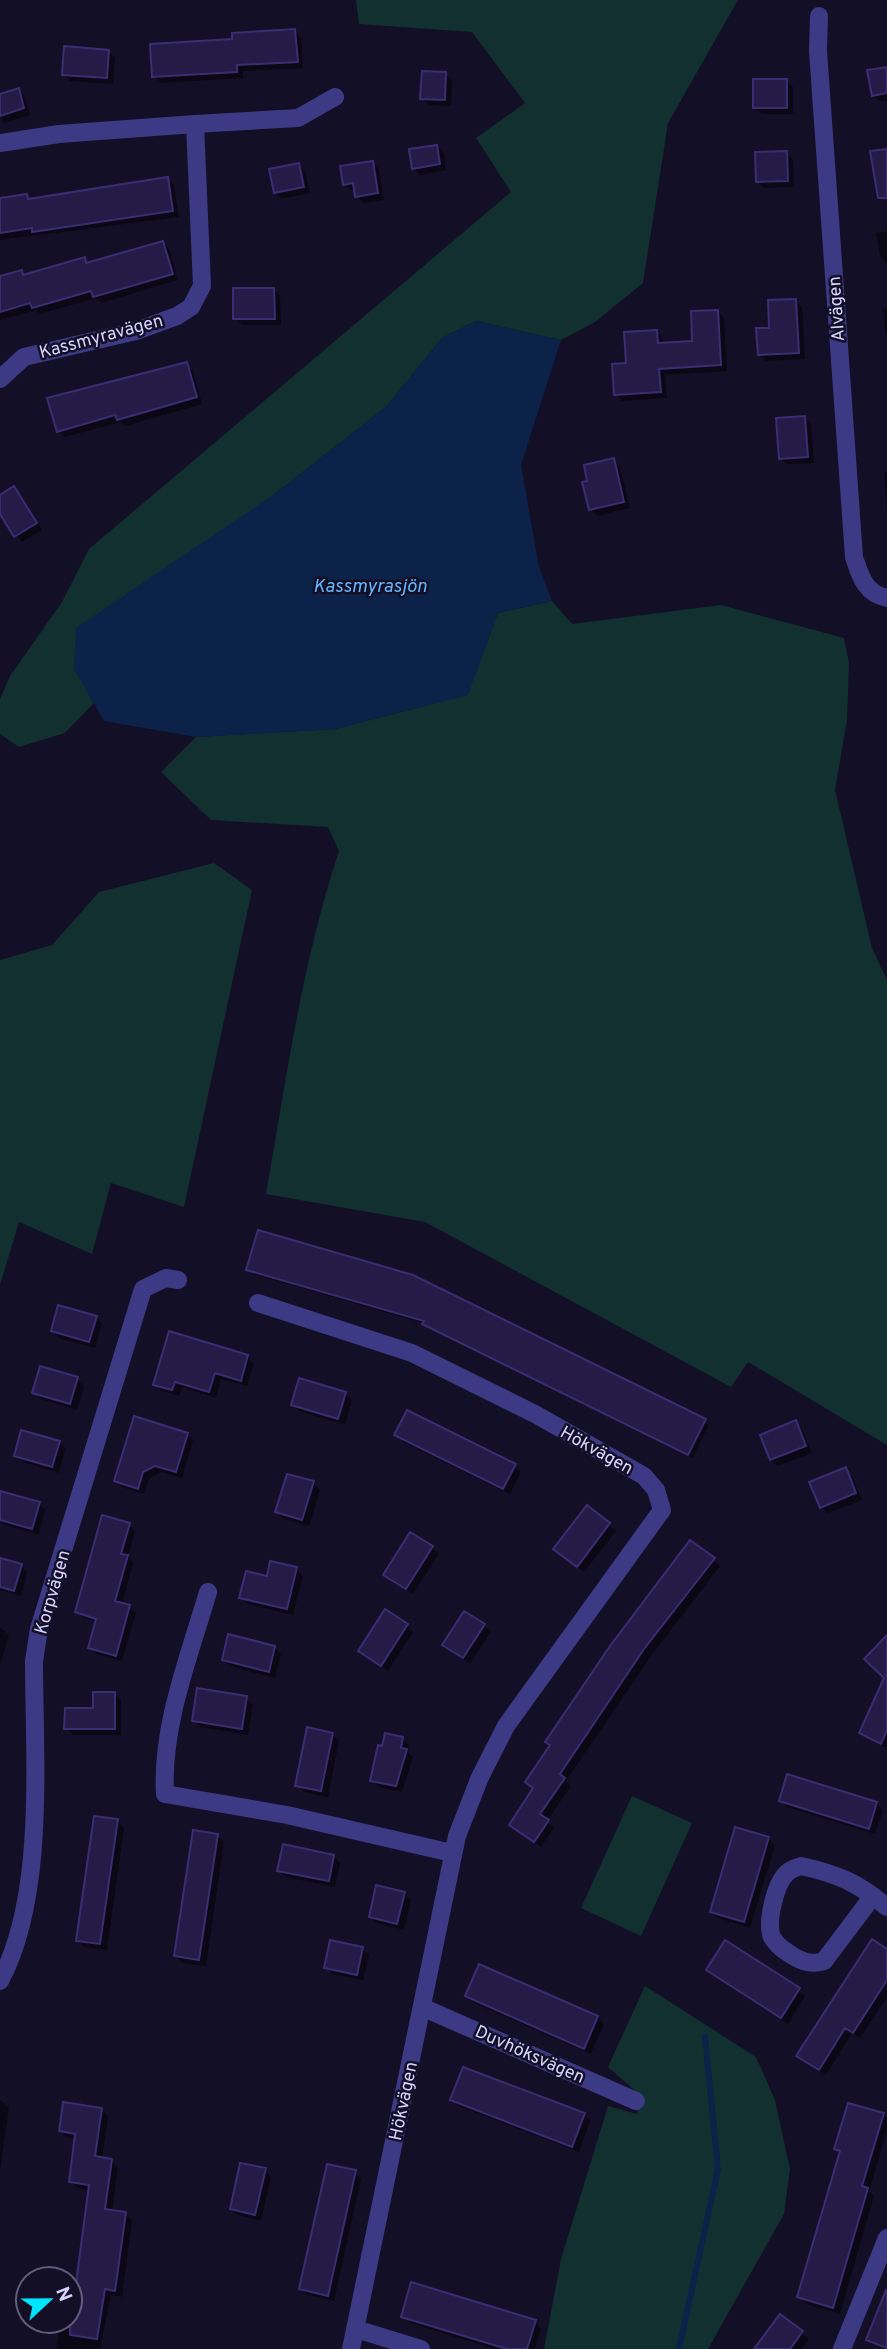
<svg xmlns="http://www.w3.org/2000/svg" width="887" height="2349" viewBox="0 0 887 2349" font-family="Overpass,sans-serif">
<rect width="100%" height="100%" fill="#130f26"/>
<path fill="#12302f" d="M356,0H738L668,123L643,283L595,322L561,340L476,321L442,338L387,406L276,493L74,668L94,703L65,733L19,747L0,734V699L10,676L62,602L89,549L511,192L476,138L525,103L472,32L359,24Z
M552,601L572,624L721,605L844,638L849,663L847,720L835,790L872,948L887,980V1445L748,1362L731,1387L425,1222L266,1194C286,1080 302,962 339,851L328,827L211,820L161,772L196,737L335,729L467,695L498,613Z
M214,863L252,890L184,1207L111,1183L92,1254L19,1222L0,1285V960L52,945L99,892Z
M632,1796L692,1823L641,1936L581,1908Z
M645,1986L756,2057L775,2100L790,2169L784,2214L708,2349H544L561,2259L608,2106L637,2114L640,2095L608,2067Z"/>
<path fill="#0c2248" d="M476,321L561,340L521,465L539,567L552,601L498,613L468,695L335,729L196,737L104,721L74,668L76,628L276,493L387,406L442,338Z"/>
<path fill="#0007" d="M295,31L301,38L303,68L243,71V78L161,83L154,76Z
M108,51L115,58L113,84L70,81L64,74Z
M887,68V100L880,101L873,95Z
M445,74L452,80L451,106L429,105L422,98Z
M786,81L793,87V114H762L755,108Z
M18,90L25,97L30,115L3,123L0,96Z
M437,146L444,153L446,170L420,175L413,168Z
M786,153L793,160L794,187L764,188L758,181Z
M373,163L379,169L384,200L363,203L356,196L355,190H351L345,184Z
M299,165L305,171L310,193L282,199L275,193Z
M168,179L174,186L179,217L0,240V200L27,195L31,200Z
M887,231V263H886L880,256L876,233Z
M163,243L169,249L178,280L101,303L96,298L40,314L36,310L0,320V278L21,272L25,276L84,259L89,264Z
M274,289L280,296L281,325H242L235,318Z
M795,301L802,307L805,359L766,361L759,355L771,329Z
M883,309H887V334L885,333Z
M717,311L724,318L727,371L665,375L667,398L622,401L616,394L628,365L656,332L663,338V344L694,342Z
M186,364L193,371L202,404L125,426L121,422L65,437L58,431L49,399Z
M805,418L811,424L814,463L787,464L780,458Z
M613,460L620,467L630,508L597,516L591,509Z
M884,472H887V511Z
M14,488L42,530L22,542L0,510V497Z
M248,1269L413,1277L709,1425L693,1458L429,1329L423,1323L253,1274Z
M96,1317L102,1324L95,1348L59,1338L53,1331Z
M247,1357L254,1363L247,1386L221,1379L216,1398L182,1387L179,1396L162,1391L155,1384Z
M77,1379L84,1386L77,1410L41,1399L34,1393Z
M345,1394L352,1400L345,1425L299,1411L292,1404Z
M796,1422L802,1429L812,1453L778,1466L771,1459L762,1436Z
M187,1434L193,1441L182,1478L162,1472L149,1479L144,1494L122,1487L116,1481Z
M396,1435L514,1466L521,1472L510,1494L403,1442Z
M59,1442L65,1449L59,1473L23,1462L16,1456Z
M845,1470L852,1476L862,1500L828,1513L821,1507Z
M313,1483L320,1490L309,1526L284,1519L277,1512Z
M0,1502L39,1504L45,1510L39,1535L2,1524Z
M587,1508L616,1531L584,1572L562,1555Z
M129,1525L135,1531L128,1557L133,1563L122,1604L136,1613L122,1661L96,1654L90,1648L97,1622L84,1618L77,1612Z
M691,1542L720,1566L651,1656L566,1781L571,1786L547,1821L554,1828L541,1847L511,1824Z
M432,1547L439,1554L413,1594L385,1575Z
M0,1560L21,1566L27,1572L21,1596L0,1590Z
M296,1569L303,1576L293,1615L248,1604L241,1597L268,1578Z
M407,1625L413,1632L388,1671L360,1651Z
M484,1625L491,1632L470,1664L444,1645Z
M0,1627L9,1635L0,1665Z
M274,1647L281,1654L275,1678L230,1666L224,1660Z
M114,1694L121,1700V1735H73L66,1728Z
M246,1698L253,1705L248,1735L200,1727L194,1720Z
M887,1710V1749L861,1733Z
M332,1734L339,1741L328,1797L304,1792L297,1785Z
M403,1739L409,1746L408,1752L413,1757L402,1792L379,1787L372,1780Z
M781,1800L876,1804L883,1810L875,1834L787,1807Z
M118,1821L124,1828L107,1950L84,1947L78,1940Z
M217,1835L224,1842L206,1966L182,1963L176,1956Z
M768,1839L775,1845L750,1928L718,1918L711,1912Z
M333,1856L340,1863L335,1887L286,1877L279,1870Z
M404,1893L411,1900L404,1930L377,1923L370,1917Z
M362,1949L369,1955L363,1980L333,1974L326,1967Z
M887,1951V1997L860,2038L852,2033L826,2075L798,2055Z
M480,1966L598,2017L604,2024L591,2054L474,2003L467,1996Z
M709,1970L799,1990L805,1996L788,2024Z
M0,2100L9,2107L0,2172Z
M452,2100L584,2115L590,2121L579,2152L459,2106Z
M102,2110L108,2117L102,2159L111,2160L118,2167L112,2212L125,2214L132,2221L122,2297L111,2295L100,2349H56L61,2321H70V2308H74L90,2190L77,2188L71,2181L76,2139L67,2137L60,2131Z
M883,2115L887,2119V2130L869,2191L874,2196L840,2314L806,2304L799,2297L841,2154L836,2149Z
M265,2170L271,2177L261,2221L238,2215L231,2209Z
M355,2172L361,2179L334,2301L308,2295L301,2289Z
M887,2313V2349H884L868,2339Z
M403,2316L535,2322L541,2329L535,2349H495L410,2323Z
M780,2316L809,2339L802,2349H756Z"/>
<g fill="none" stroke-linecap="round" stroke-linejoin="round">
<path stroke="#0c2248" stroke-width="6" d="M679,2349L718,2169L705,2037"/>
</g>
<path fill="#241b47" stroke="#3b2d73" stroke-width="2" d="M295,29L298,62L237,65V72L152,77L150,44L232,39V33Z
M64,46L109,50L107,78L62,75Z
M887,67V93L872,96L867,70Z
M422,71L446,72L445,100L420,99Z
M753,79H787V108H753Z
M19,88L24,108L0,116V94Z
M437,145L440,164L412,169L409,149Z
M887,149V198H878L870,151Z
M787,151L788,181L756,182L755,152Z
M373,161L378,193L355,197L353,183L343,185L340,166Z
M299,163L304,187L274,193L269,169Z
M168,177L173,211L32,232V228L0,233V198L27,194L28,199Z
M163,241L173,274L93,297L91,291L32,308L30,303L0,312V276L22,270L23,275L85,257L86,263Z
M233,288H274L275,319H233Z
M796,299L799,353L758,355L756,328H769L768,300Z
M718,310L721,365L659,369L661,392L614,395L612,364L626,363L624,332L657,330L658,343L692,341L691,311Z
M187,362L197,397L117,420L115,415L57,432L47,398Z
M805,416L808,457L779,459L776,418Z
M614,458L624,502L589,510L582,482L587,481L584,465Z
M14,486L37,523L14,537L0,514V495Z
M258,1230L413,1275L706,1419L688,1455L422,1324L424,1321L246,1270Z
M58,1305L97,1316L89,1342L51,1331Z
M169,1331L248,1355L241,1381L215,1373L209,1392L175,1382L172,1390L153,1385Z
M40,1366L78,1377L70,1404L32,1393Z
M299,1378L346,1392L338,1419L291,1405Z
M407,1410L516,1464L503,1489L394,1435Z
M134,1416L188,1433L176,1472L155,1466L143,1472L138,1489L114,1481Z
M796,1420L806,1446L770,1460L760,1435Z
M21,1430L60,1441L52,1467L14,1456Z
M846,1467L856,1493L820,1508L809,1482Z
M287,1474L314,1481L302,1520L275,1512Z
M0,1491L40,1502L32,1529L0,1520Z
M587,1505L610,1523L577,1567L553,1549Z
M102,1515L130,1523L121,1554L128,1555L115,1601L130,1605L116,1656L88,1648L96,1619L75,1612Z
M410,1532L433,1546L406,1589L383,1575Z
M690,1540L715,1558L644,1649L560,1774L565,1778L540,1814L549,1820L534,1842L509,1825L533,1788L525,1782L550,1745L545,1742L610,1646Z
M0,1558L22,1564L14,1591L0,1587Z
M270,1561L297,1567L287,1609L239,1598L246,1571L267,1576Z
M385,1609L408,1624L381,1666L358,1651Z
M464,1611L485,1624L463,1658L442,1645Z
M228,1634L275,1646L269,1672L222,1660Z
M887,1635V1730L881,1744L859,1733L884,1678L864,1659Z
M197,1688L247,1696L242,1729L192,1721Z
M93,1692H115V1729H64L65,1708H93Z
M307,1727L333,1733L321,1791L295,1786Z
M385,1733L403,1737L401,1748L407,1749L396,1786L370,1781L378,1745L382,1746Z
M787,1774L877,1802L869,1829L779,1801Z
M94,1816L118,1819L100,1944L76,1941Z
M735,1827L769,1837L744,1922L710,1912Z
M193,1830L218,1834L199,1960L174,1956Z
M283,1844L334,1855L329,1881L277,1871Z
M376,1885L405,1892L397,1924L369,1917Z
M872,1939L887,1949V1980L853,2033L845,2028L819,2070L796,2056Z
M330,1940L363,1947L357,1975L324,1968Z
M725,1940L800,1988L781,2018L706,1970Z
M479,1964L598,2016L584,2049L465,1996Z
M463,2067L585,2113L572,2147L450,2100Z
M63,2102L102,2108L95,2156L112,2159L105,2209L126,2212L115,2291L105,2289L97,2339L70,2335V2306H73L89,2185L69,2182L75,2134L59,2131Z
M848,2103L884,2113L862,2186L868,2188L833,2308L797,2297L840,2151L834,2149Z
M240,2163L266,2168L255,2215L230,2209Z
M327,2164L356,2170L328,2296L299,2289Z
M411,2282L536,2320L527,2349H507L401,2317Z
M886,2290H887V2348L866,2340Z
M780,2314L803,2331L790,2349H754Z"/>
<g fill="none" stroke-linecap="round" stroke-linejoin="round">
<path stroke="#3d3a85" stroke-width="18" d="M819,16L818,51L854,557C860,575 865,594 887,598
M195,124L298,118L335,97
M0,143L59,134L195,124L202,286L191,307L177,316L136,331L24,357L0,379
M258,1303L412,1353L535,1414L644,1476L656,1490L662,1510L506,1726L480,1777L457,1836L351,2349
M208,1592C189,1657 161,1727 165,1794L287,1815L452,1853
M873,1896L824,1961C812,1965 803,1962 793,1956C785,1951 777,1946 772,1937C766,1923 775,1885 786,1874C790,1869 796,1868 801,1866C838,1874 858,1883 887,1907
M0,1981C46,1895 34,1758 34,1661L39,1629L143,1289L166,1278L178,1280
M424,2008L636,2101
M356,2329L421,2349
M842,2349L887,2238"/>
</g>
<g text-anchor="middle" stroke-width="5" stroke-linejoin="round" paint-order="stroke">
<g font-size="18" fill="#d9d4ff" stroke="#130f26">
<text transform="translate(836 309) rotate(-94)" y="6">Alvägen</text>
<text transform="translate(101 336) rotate(-15)" y="6">Kassmyravägen</text>
<text transform="translate(597 1450) rotate(29)" y="6">Hökvägen</text>
<text transform="translate(52 1592) rotate(-74)" y="6">Korpvägen</text>
<text transform="translate(530 2054) rotate(24)" y="6">Duvhöksvägen</text>
<text transform="translate(403 2101) rotate(-78)" y="6">Hökvägen</text>
</g>
<g font-size="19" font-style="italic" fill="#62b6ff" stroke="#130f26">
<text x="370" y="592">Kassmyrasjön</text>
</g>
</g>
<g transform="translate(49 2300) rotate(68)"><circle r="33" fill="#130f26" stroke="#625e7d" stroke-width="2"/>
<path d="M0-5L12 26L0 18L-12 26Z" fill="#00e5ff"/>
<text y="-10" font-size="19" font-weight="bold" text-anchor="middle" fill="#d9d4ff">N</text>
</g>
</svg>
